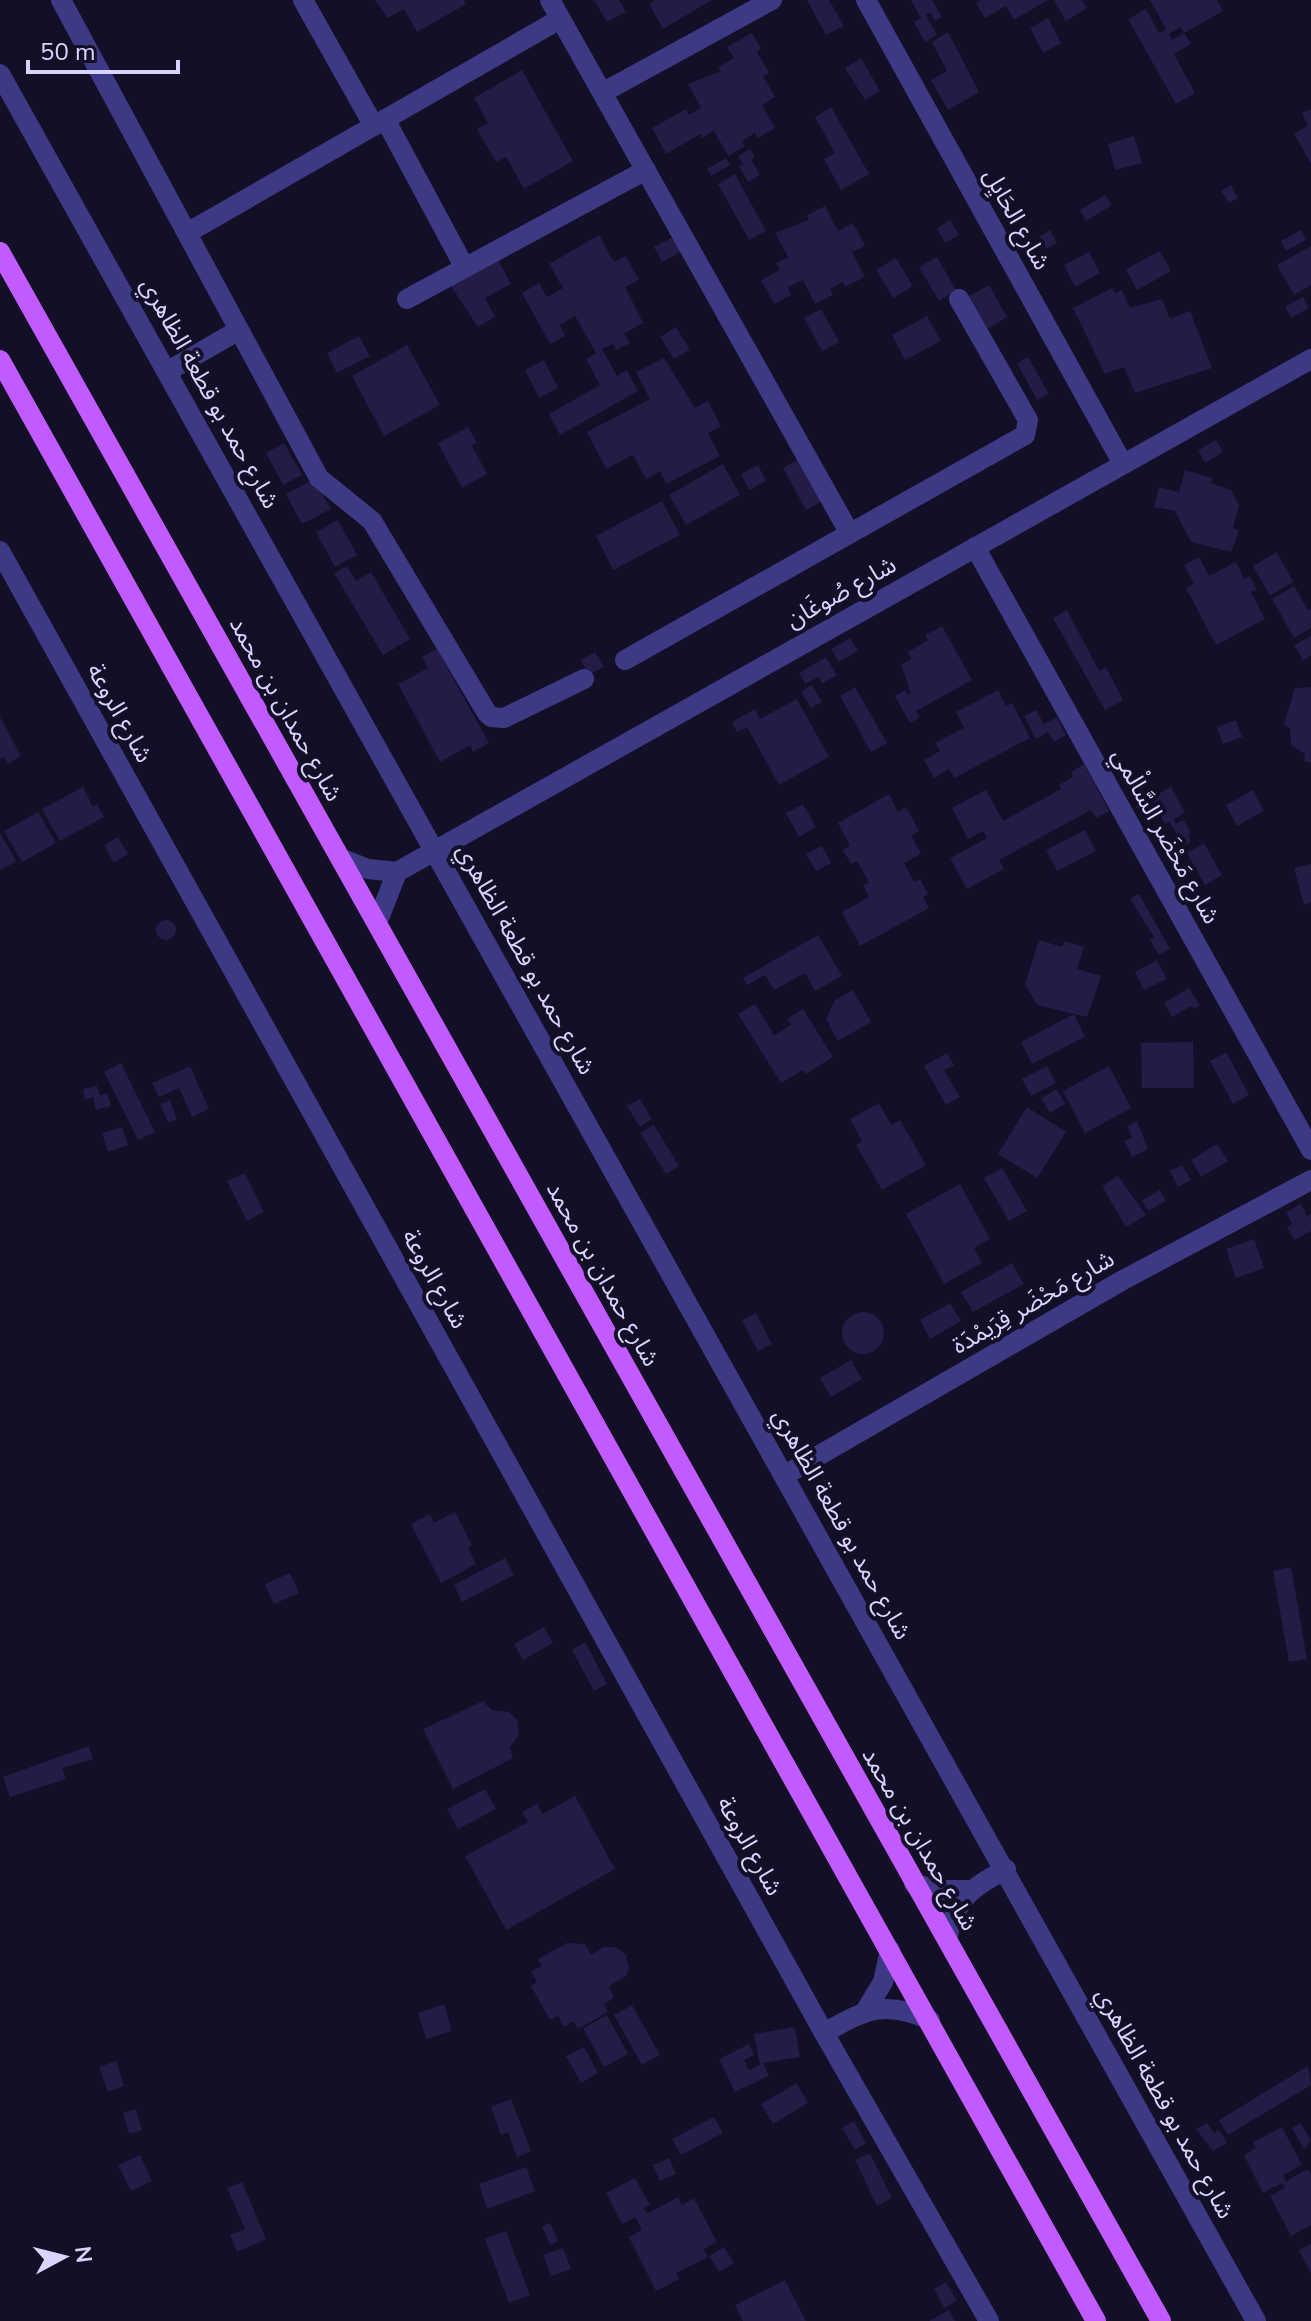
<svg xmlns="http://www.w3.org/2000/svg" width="1311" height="2321" viewBox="0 0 1311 2321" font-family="'Nunito Sans','Noto Sans Arabic',sans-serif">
<rect width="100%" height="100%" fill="#130f26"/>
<path fill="#241b47" d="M375,0H464L466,4L417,32L404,9L388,18Z
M594,0H619L626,12L607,22Z
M655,0H712L663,29L649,4Z
M807,0H829L844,26L826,35Z
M911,0H932L942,17L935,21L930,13L926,15L937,35L925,42L914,22L921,18Z
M981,0H1048L1014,20L1006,6L985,18L976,3Z
M1054,0H1082L1087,8L1066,21Z
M1150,0H1217L1223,11L1184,33L1181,27L1169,34L1172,40L1184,33L1191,44L1174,54L1195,93L1176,104L1128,19L1146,9L1159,33L1166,29Z
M1048,18L1061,43L1043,53L1030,28Z
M948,32L979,92L948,110L931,80L947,71L932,42Z
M752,33L761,49L757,52L769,73L763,76L775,97L762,105L775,128L758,138L755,133L742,141L745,146L728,156L714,131L702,138L700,134L666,154L652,128L686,109L689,115L701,108L688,84L721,71L718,67L734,58L727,47Z
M861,58L880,91L865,100L845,68Z
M522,70L573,161L524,189L506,157L496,162L477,129L488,123L474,98Z
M831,107L869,174L841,190L824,159L835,153L815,117Z
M1311,109V164L1294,133L1308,126L1302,113Z
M1134,136L1142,163L1115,170L1108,144Z
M750,149L755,157L751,159L760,175L748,182L739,166L743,164L738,156Z
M726,158L730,165L711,176L707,169Z
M735,174L766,231L749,240L718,184Z
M1231,185L1238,198L1229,203L1221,191Z
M1105,195L1112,205L1086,221L1080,210Z
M825,206L838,231L853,223L865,246L852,252L865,277L845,287L843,282L830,289L833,295L815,304L803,280L788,287L791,295L774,304L761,280L780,270L776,263L788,257L775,233L809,220L807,215Z
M950,220L959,235L945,243L937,228Z
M1050,230L1057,243L1046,249L1039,237Z
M1301,230L1306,240L1286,251L1281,241Z
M599,235L614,262L626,256L639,280L625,287L643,323L624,334L630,343L616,350L613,344L602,349L617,376L627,370L638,391L560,435L549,414L600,385L586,359L596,353L575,316L560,325L565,336L550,344L522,293L539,283L547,297L563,288L549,264Z
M675,236L682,251L662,262L654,247Z
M1311,246V285L1294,295L1277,265Z
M1160,251L1171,271L1137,290L1126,269Z
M1089,252L1100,273L1075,287L1064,265Z
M937,257L956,290L939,301L919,267Z
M896,258L913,286L893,298L876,270Z
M498,260L511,284L485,298L495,317L478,327L451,286Z
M989,285L1007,317L987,329L969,296Z
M1112,288L1115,293L1122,290L1130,308L1162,299L1170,319L1190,311L1212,368L1135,393L1124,367L1105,374L1073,308Z
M1303,297L1309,308L1291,318L1285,307Z
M821,309L839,342L822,351L804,318Z
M927,316L941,341L905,360L892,335Z
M676,327L690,350L674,359L660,337Z
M359,336L370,356L337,373L327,353Z
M407,345L440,405L384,436L352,376Z
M1028,357L1049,394L1037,400L1017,363Z
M664,358L695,408L708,401L721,426L708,433L720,456L666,484L660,471L646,479L633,455L606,469L587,432L650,399L636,372Z
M544,360L558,388L539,398L525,370Z
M468,427L477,443L472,446L487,474L462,488L438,443Z
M1216,440L1223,452L1205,463L1198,450Z
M284,443L302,475L283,485L266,453Z
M801,458L824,500L806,510L783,468Z
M723,464L740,495L686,525L669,495Z
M758,465L766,481L749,490L741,474Z
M1185,470L1212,478L1211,483L1231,490L1239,505L1233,528L1239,531L1231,552L1191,542L1175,511L1154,507L1159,487L1179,492Z
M314,479L331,509L302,524L286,494Z
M662,501L680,535L613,570L596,536Z
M338,520L357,555L335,567L316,532Z
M1277,552L1293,582L1270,596L1253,566Z
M1199,557L1209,576L1236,562L1244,579L1250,576L1257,590L1251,592L1265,619L1216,645L1186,588L1194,584L1184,565Z
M347,566L356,581L371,572L410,639L383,655L334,573Z
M1294,586L1308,610L1311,609V628L1294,638L1272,599Z
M1067,610L1099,671L1106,667L1123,700L1105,710L1053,618Z
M942,626L972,680L916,711L920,717L910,723L895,696L905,690L908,695L911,693L901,665L911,659L908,652L928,640L925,635Z
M1311,636V656L1303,660L1294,645Z
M850,638L858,651L839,662L831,649Z
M437,649L489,743L473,752L470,745L440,762L398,684L428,668L422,657Z
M595,652L604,667L589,675L581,660Z
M826,657L837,675L822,684L819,677L805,684L799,673Z
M812,685L822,702L811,708L801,692Z
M855,687L887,743L871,752L840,696Z
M1311,687V763L1304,761L1305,754L1291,745L1290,729L1284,724L1295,688Z
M998,690L1006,706L1012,703L1030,738L954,778L949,769L934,778L924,760L940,751L935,743L964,728L956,712Z
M797,699L829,757L779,785L747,727L737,732L732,722L755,709L760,719Z
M1036,710L1044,724L1057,717L1066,735L1054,742L1048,732L1036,739L1024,716Z
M0,717L21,756L8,764L4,757L0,760Z
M1236,720L1242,737L1223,744L1217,727Z
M1084,764L1109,811L1096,818L1091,810L999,860L1004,869L967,889L950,858L987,838L983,831L968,839L952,808L986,790L1003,821L1061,789L1059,785L1073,777L1071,772Z
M83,787L93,807L97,804L104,817L60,841L42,809Z
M1171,787L1185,813L1174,819L1176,824L1184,820L1191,833L1188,835L1191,842L1183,846L1170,822L1165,824L1150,798Z
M1253,790L1264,811L1237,826L1226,805Z
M889,794L898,812L906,807L919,831L911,835L921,854L904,863L914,882L920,879L928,894L923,897L929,908L860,946L842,912L869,897L863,885L869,882L857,861L851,864L843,850L850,846L838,823Z
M803,804L816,827L799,837L786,813Z
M38,812L56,843L22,862L4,831Z
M1085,830L1096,851L1057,871L1046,850Z
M0,833L16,861L1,870L0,868Z
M118,837L128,854L114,863L104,845Z
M1204,843L1222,875L1205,885L1187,853Z
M822,846L831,863L816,871L806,854Z
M1311,864V903L1304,905L1294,868Z
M1139,894L1170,949L1159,955L1150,940L1154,937L1130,899Z
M156 930a10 10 0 1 1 20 0a10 10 0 1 1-20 0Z
M818,935L842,976L815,991L805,973L774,990L765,975L747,985L743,978Z
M1039,940L1062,947L1064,941L1084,947L1077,969L1101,976L1087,1017L1074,1014L1085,1037L1032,1064L1021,1042L1074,1014L1037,1005L1025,984Z
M1157,960L1167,979L1144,990L1135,972Z
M1189,988L1200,1006L1193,1009L1191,1006L1172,1017L1164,1003Z
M853,990L871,1022L838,1041L826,1019L835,1000Z
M755,1004L774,1035L791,1025L787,1019L803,1009L833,1057L806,1074L803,1070L781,1083L738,1014Z
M1193,1042L1194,1088H1142L1141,1043Z
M1226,1052L1249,1095L1233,1104L1210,1061Z
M947,1053L954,1065L944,1070L960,1097L946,1105L924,1066Z
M121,1063L155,1132L138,1140L104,1072Z
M190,1066L209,1109L192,1117L179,1088L159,1097L152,1083Z
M1047,1066L1056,1083L1031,1096L1022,1079Z
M1109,1066L1131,1108L1085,1133L1063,1091Z
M97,1086L100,1096L107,1093L111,1106L96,1110L93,1097L85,1100L83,1089Z
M1057,1089L1065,1104L1050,1113L1041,1098Z
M640,1099L652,1119L640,1127L627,1106Z
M170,1100L177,1119L168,1123L160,1104Z
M879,1103L891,1125L900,1120L926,1165L882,1190L856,1145L862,1141L850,1119Z
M1027,1107L1066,1132L1037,1178L998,1154Z
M1137,1121L1148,1149L1132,1157L1124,1141L1132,1137L1127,1126Z
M654,1125L679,1166L666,1174L640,1133Z
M122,1127L128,1145L108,1152L102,1133Z
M1217,1144L1228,1161L1201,1177L1191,1160Z
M1182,1165L1191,1180L1178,1187L1170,1171Z
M1002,1168L1027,1211L1009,1221L984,1178Z
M245,1173L264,1212L247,1221L227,1181Z
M1118,1176L1146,1215L1126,1227L1102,1186Z
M960,1184L990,1239L974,1248L982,1263L944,1284L906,1214Z
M1160,1190L1166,1201L1148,1211L1142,1200Z
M1301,1204L1307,1216L1311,1214V1231L1294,1240L1287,1227L1292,1224L1286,1212Z
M1254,1239L1264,1268L1236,1278L1226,1249Z
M1012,1263L1024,1284L973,1312L961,1292Z
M950,1303L961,1321L930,1339L920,1320Z
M842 1333a21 21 0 1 1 42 0a21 21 0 1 1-42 0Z
M756,1313L772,1344L758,1351L742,1320Z
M851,1360L862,1379L831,1397L820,1378Z
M455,1512L472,1545L468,1548L476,1564L441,1583L411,1524L430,1514L434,1523Z
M505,1558L514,1575L462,1602L454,1585Z
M1291,1567L1307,1659L1289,1662L1273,1571Z
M290,1573L299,1593L274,1604L265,1584Z
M544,1627L553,1643L523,1660L514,1644Z
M585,1642L607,1684L594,1691L572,1650Z
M483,1701L492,1710L509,1712L517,1720L519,1735L510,1747L513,1758L453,1789L423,1729Z
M89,1746L93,1759L62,1768L66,1779L10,1797L3,1777Z
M485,1789L496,1809L458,1829L447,1809Z
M575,1796L615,1869L506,1930L465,1856L528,1822L522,1812L537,1804L543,1814Z
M567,1943L585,1944L591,1955L604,1947H616L626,1955L629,1968L626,1976L609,1986L614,1998L604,2004L608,2012L578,2029L573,2021L564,2027L558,2016L550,2020L531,1986L537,1982L531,1971L542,1966L538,1959Z
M444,2004L452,2031L426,2039L418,2013Z
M632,2005L660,2055L642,2065L614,2015Z
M607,2015L628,2054L604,2067L583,2028Z
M795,2027L800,2057L763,2063L769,2076L735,2092L719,2059L749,2044L754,2055L744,2060L749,2070L760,2065L754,2034Z
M584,2047L598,2073L581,2083L566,2056Z
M116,2061L124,2086L108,2092L99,2067Z
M1308,2066L1311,2085L1228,2135L1219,2120Z
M797,2083L808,2103L773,2124L761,2104Z
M511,2099L531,2151L517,2157L508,2132L501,2135L491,2107Z
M136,2109L142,2130L129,2134L123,2113Z
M714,2117L723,2133L681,2155L672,2139Z
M854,2121L866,2143L855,2150L842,2128Z
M1207,2123L1214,2133L1219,2130L1227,2143L1213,2151L1196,2129Z
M1301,2123L1311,2141L1304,2149L1292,2128Z
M1282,2127L1302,2165L1283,2175L1286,2181L1308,2169L1311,2175V2225L1291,2236L1270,2196L1285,2188L1282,2183L1263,2193L1244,2155L1256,2148L1253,2142Z
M870,2153L892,2198L877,2206L855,2160Z
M140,2155L152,2181L131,2191L118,2165Z
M669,2158L676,2174L660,2181L653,2165Z
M526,2167L535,2191L487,2209L479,2184Z
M635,2178L650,2205L644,2208L647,2214L678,2197L682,2205L694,2198L717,2242L704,2249L708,2257L676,2273L679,2279L656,2291L629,2237L642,2230L635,2217L622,2224L606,2193Z
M242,2182L266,2239L237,2252L230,2235L245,2229L227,2188Z
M550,2223L558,2241L550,2245L542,2226Z
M506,2231L530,2295L509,2303L485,2239Z
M1311,2244V2273L1299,2250Z
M724,2247L734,2263L719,2272L709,2256Z
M563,2248L571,2269L551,2276L543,2255Z
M785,2280L806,2321H743L735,2305Z
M946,2282L957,2301L944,2308L934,2289Z
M949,2310L955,2321H929Z"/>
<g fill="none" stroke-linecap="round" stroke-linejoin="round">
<path stroke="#3d3a85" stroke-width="20" d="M61,0L319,478L372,521L487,713L491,717L504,718L584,679
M303,0L374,126
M550,0L849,532
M866,0L1123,464
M0,74L1256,2321
M602,93L772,0
M385,119L465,268
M187,233L560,19
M407,299L646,170
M168,371L239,330
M975,547L1311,1150
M0,551L824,2033L989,2321
M625,660L1025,435L1028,420L959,299
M340,858L368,869L397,872L1311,359
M377,923L397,872
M785,1475L1123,1280L1311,1180
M914,1884L941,1890H969
M947,1939C956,1898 970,1889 1006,1869
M866,2010L883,1982L890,1950
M824,2033C865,2010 884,1999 930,2020"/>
<path stroke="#c25bff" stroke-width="20" d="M0,252L1161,2321
M0,360L1096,2321"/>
</g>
<g text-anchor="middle" stroke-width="8" stroke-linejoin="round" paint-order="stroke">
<g font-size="24" fill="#d9d4ff" stroke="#130f26">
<text transform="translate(1017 219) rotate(61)" y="8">شارع الحَايِل</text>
<text transform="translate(210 393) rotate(61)" y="8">شارع حمد بو قطعة الظاهري</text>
<text transform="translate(841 592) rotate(-29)" y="8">شارع صُوغَان</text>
<text transform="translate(286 709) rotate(61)" y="8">شارع حمدان بن محمد</text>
<text transform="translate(120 713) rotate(61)" y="8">شارع الروعة</text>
<text transform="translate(1166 836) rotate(61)" y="8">شارع مَحْضَر السَّالْمي</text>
<text transform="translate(526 959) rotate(61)" y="8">شارع حمد بو قطعة الظاهري</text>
<text transform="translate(603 1274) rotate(61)" y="8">شارع حمدان بن محمد</text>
<text transform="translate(435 1279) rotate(61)" y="8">شارع الروعة</text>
<text transform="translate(1033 1302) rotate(-30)" y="8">شارع مَحْضَر قِرَيمْدَة</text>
<text transform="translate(842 1524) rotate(61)" y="8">شارع حمد بو قطعة الظاهري</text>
<text transform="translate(920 1839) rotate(60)" y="8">شارع حمدان بن محمد</text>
<text transform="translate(750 1846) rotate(61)" y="8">شارع الروعة</text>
<text transform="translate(1165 2103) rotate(61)" y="8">شارع حمد بو قطعة الظاهري</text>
</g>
</g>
<g transform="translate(64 2257) rotate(83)" stroke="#130f26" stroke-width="6" paint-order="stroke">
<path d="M0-6L14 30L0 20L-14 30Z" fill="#d9d4ff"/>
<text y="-12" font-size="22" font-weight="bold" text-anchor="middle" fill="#d9d4ff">N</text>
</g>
<path d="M28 60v12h150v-12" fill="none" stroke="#d9d4ff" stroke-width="4"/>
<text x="40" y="60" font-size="24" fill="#d9d4ff" stroke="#130f26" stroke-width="6" paint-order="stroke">50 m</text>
</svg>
